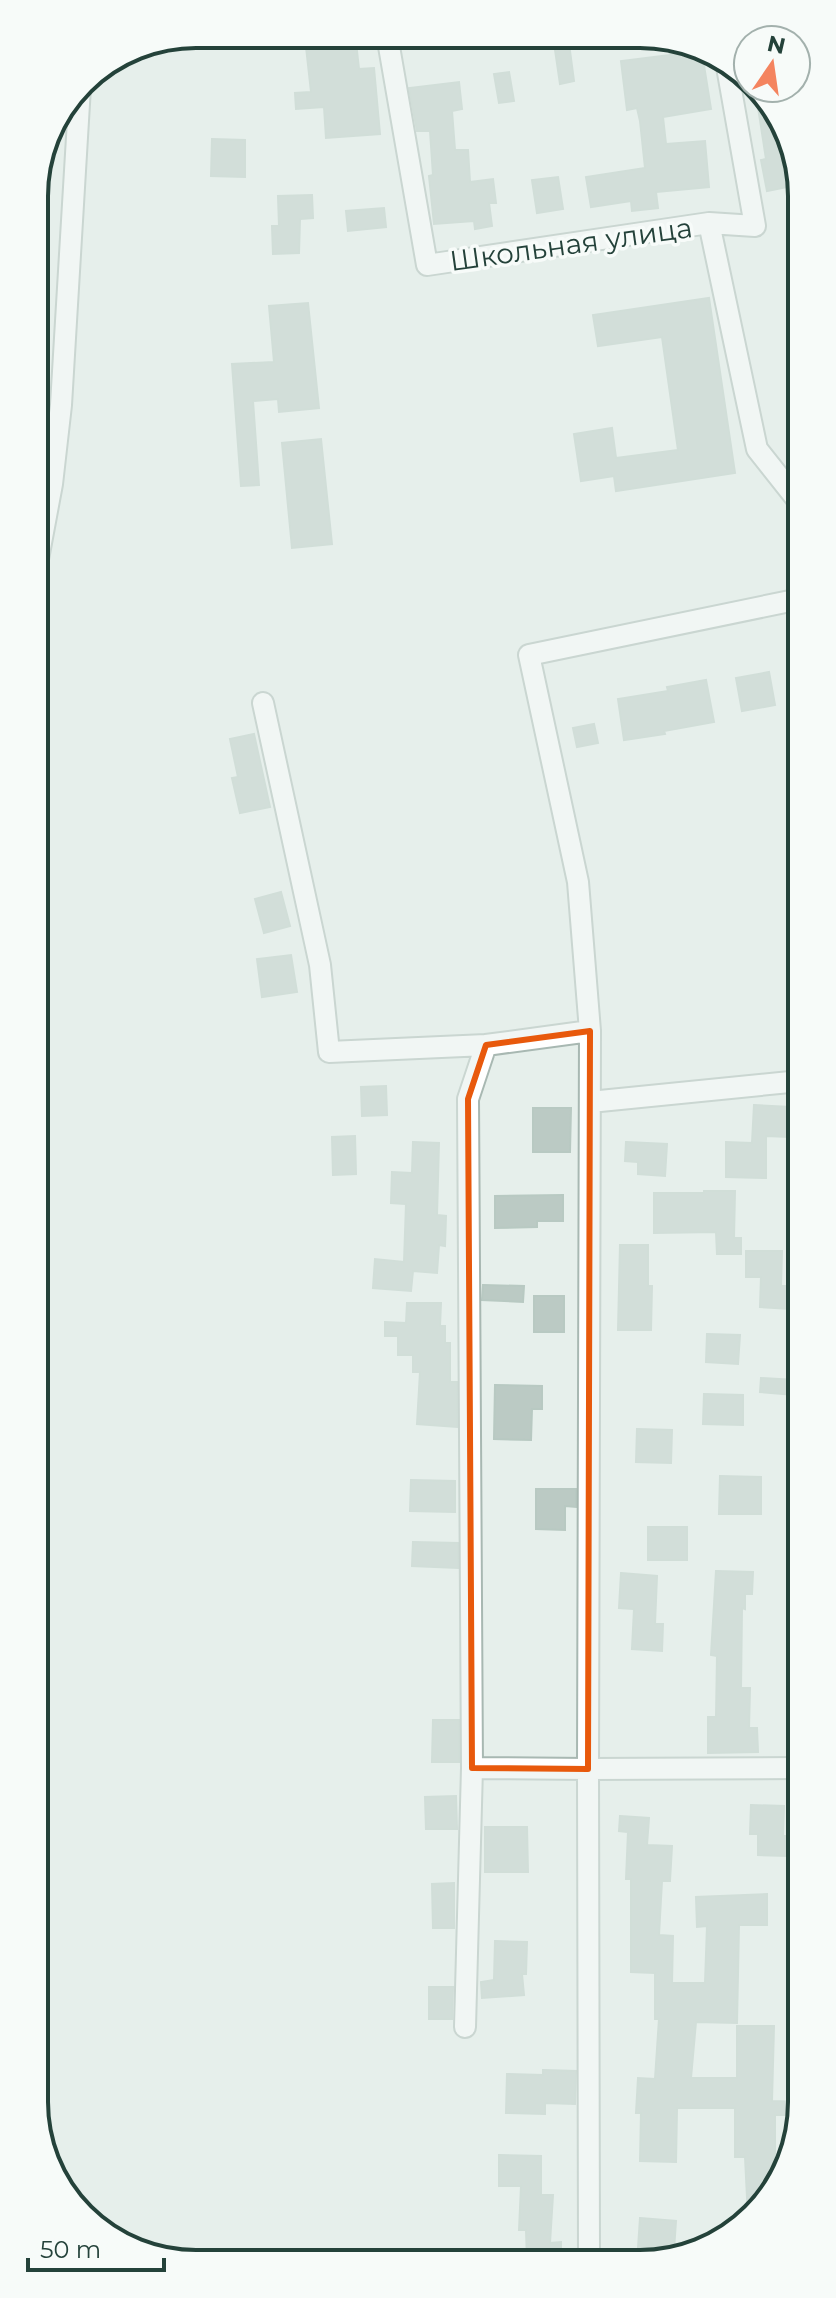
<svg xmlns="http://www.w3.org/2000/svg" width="836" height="2298" viewBox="0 0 836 2298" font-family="Montserrat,sans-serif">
<rect width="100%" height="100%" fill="#e6efeb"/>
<path fill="#bbcac4" stroke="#b8c9c2" stroke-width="2" d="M334,35L335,44L356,42L359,69L374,68L380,134L326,138L324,107L296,109L295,93L311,92L305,38Z
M553,36H568L574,81L560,84Z
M667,37L702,53L711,109L663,117L666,144L705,141L709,187L656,192L658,208L632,211L631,201L591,207L586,177L645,168L640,121L637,108L627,110L621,61L670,55Z
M509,72L514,101L499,103L494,74Z
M459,82L462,109L452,111L455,150H468L470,182L493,179L496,203H489L492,226L475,229L474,221L434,224L429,176L433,175L430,131H417L409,88Z
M755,88H758L797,161L792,162L797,185L767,191L761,160L766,159Z
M212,139L245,140V177L211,176Z
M558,177L563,209L537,213L532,180Z
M312,195L313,218L300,219L299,253L273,254L272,226H279L278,196Z
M384,208L386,227L348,231L346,211Z
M709,298L735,473L616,491L614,476L581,481L574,434L612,428L616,458L678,450L662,337L598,346L593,315Z
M308,303L319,408L279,412L278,399L253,401L259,485L241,486L232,364L274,362L269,306Z
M321,439L332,544L292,548L282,443Z
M769,672L775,705L742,711L736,678Z
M706,680L714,722L664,731L665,734L624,740L618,699L668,691L667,687Z
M594,724L598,743L577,747L573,728Z
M254,734L270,807L240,813L232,778L238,777L230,739Z
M281,892L290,926L264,933L255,899Z
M291,955L297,992L262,997L257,959Z
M386,1086L387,1115L362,1116L361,1087Z
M754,1105L790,1107L789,1137L766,1136V1178L726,1177V1142L752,1143Z
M533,1108H571L570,1152H533Z
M355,1136L356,1174L333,1175L332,1137Z
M413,1142L439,1143L437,1215L446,1216L445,1246L439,1245L437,1273L413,1271L411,1291L373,1288L375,1259L404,1262L406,1204L391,1203L392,1172L412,1173Z
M626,1142L667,1144L665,1176L638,1174V1162L625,1161Z
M704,1191H735L734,1238H741V1254H717L716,1232L654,1233V1193H704Z
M563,1195V1221H537V1227L495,1228V1196Z
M620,1245H648V1286H652L651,1330H618Z
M746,1251H782L781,1286H791L790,1309L760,1307L761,1277H746Z
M483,1285L524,1286L523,1302L482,1300Z
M534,1296H564V1332H534Z
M407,1303H441L440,1326H445V1343H450V1382H457V1427L417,1424L420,1372H413V1355H398V1336H385V1322L406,1323Z
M707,1334L740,1335L738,1364L706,1362Z
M761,1378L795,1380L794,1395L760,1392Z
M495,1385L542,1386V1409H532L531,1440L494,1439Z
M704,1394L743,1395V1425L703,1424Z
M637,1429L672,1430L671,1463L636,1462Z
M720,1476L761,1477V1514H719Z
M411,1480L455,1481V1512L410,1511Z
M536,1489H576V1507L565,1506V1530L536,1529Z
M648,1527H687V1560H648Z
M413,1542L458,1543V1568L412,1566Z
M716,1571L753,1572L752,1594H745V1609L742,1608L741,1688H750L749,1728H757L758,1752L708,1753V1717H716L717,1656L711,1655Z
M621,1573L657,1576L655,1624H663L662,1651L632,1649L634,1609L619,1608Z
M433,1720H459V1762H432Z
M456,1796L457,1829H426L425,1797Z
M751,1805L784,1806L783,1836H788V1856L758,1855V1834H750Z
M620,1816L649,1818L647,1845L672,1846L670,1881H662L659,1935L673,1936L672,1983H705L707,1926L697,1927L696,1897L767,1894V1925H739L737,2023L696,2022L691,2078H737V2026H774L772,2101L802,2102V2112L800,2115H775V2178L762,2208L748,2217L745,2157H735V2108H677L676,2162L640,2161L641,2113H636L638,2078L655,2079L659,2019H655V1973L631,1972V1879H626L628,1832L619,1831Z
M485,1827H527L528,1872H485Z
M454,1883V1928H433L432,1884Z
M495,1941L527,1942L526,1974H522L524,1995L482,1998L481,1982L494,1980Z
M429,1987H453L452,2019H429Z
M543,2070L576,2071L575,2104L545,2103V2114L506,2113L507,2074L543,2075Z
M499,2155L541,2156V2195H553L550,2243L561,2242V2261H527L526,2230H519L521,2186H499Z
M640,2218L676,2221L674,2250L638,2248Z"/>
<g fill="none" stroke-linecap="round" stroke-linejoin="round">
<defs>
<path id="street" d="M387,35L427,265L709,223
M727,67L755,226L709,223L757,449L799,502
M35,575L52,484L61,405L80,87
M263,703L320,965L329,1052L486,1045L468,1099L472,1768
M590,1031L578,882L529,655L795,600L799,594
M590,1102L800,1081
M465,2027L472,1768L588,1769L590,1031L486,1045
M589,2261L588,1769L801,1768"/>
</defs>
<use href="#street" stroke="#a8b8b2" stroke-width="24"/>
<use href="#street" stroke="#fff" stroke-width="20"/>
</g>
<path d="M0 0H836V2298H0ZM590,1031L588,1769L472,1768L468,1099L486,1045Z" fill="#e6efeb" fill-opacity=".55" fill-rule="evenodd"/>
<path fill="none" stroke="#e8590c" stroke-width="6" stroke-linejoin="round" d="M590,1031L588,1769L472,1768L468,1099L486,1045Z"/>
<g text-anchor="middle" stroke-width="7" stroke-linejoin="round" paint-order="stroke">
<g font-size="28" fill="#24423a" stroke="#f7fbf9">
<text transform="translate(571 244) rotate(-8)" y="10">Школьная улица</text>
</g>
</g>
<path d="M0 0H836V2298H0ZM196 48H640A148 148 0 0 1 788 196V2102A148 148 0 0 1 640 2250H196A148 148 0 0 1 48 2102V196A148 148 0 0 1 196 48Z" fill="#f7fbf9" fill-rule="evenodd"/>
<path fill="none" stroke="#24423a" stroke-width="4" d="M196 48H640A148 148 0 0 1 788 196V2102A148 148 0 0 1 640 2250H196A148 148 0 0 1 48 2102V196A148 148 0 0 1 196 48Z"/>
<g transform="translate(772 64) rotate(13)"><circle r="38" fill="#f7fbf9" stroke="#a3b1ad" stroke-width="2"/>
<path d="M0-6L14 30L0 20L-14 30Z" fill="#f4845f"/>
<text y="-12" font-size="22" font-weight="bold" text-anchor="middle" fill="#24423a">N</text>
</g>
<path d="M28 2258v12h136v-12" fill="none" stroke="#24423a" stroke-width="4"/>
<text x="40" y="2258" font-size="24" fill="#24423a" stroke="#f7fbf9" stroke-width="6" paint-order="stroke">50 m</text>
</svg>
